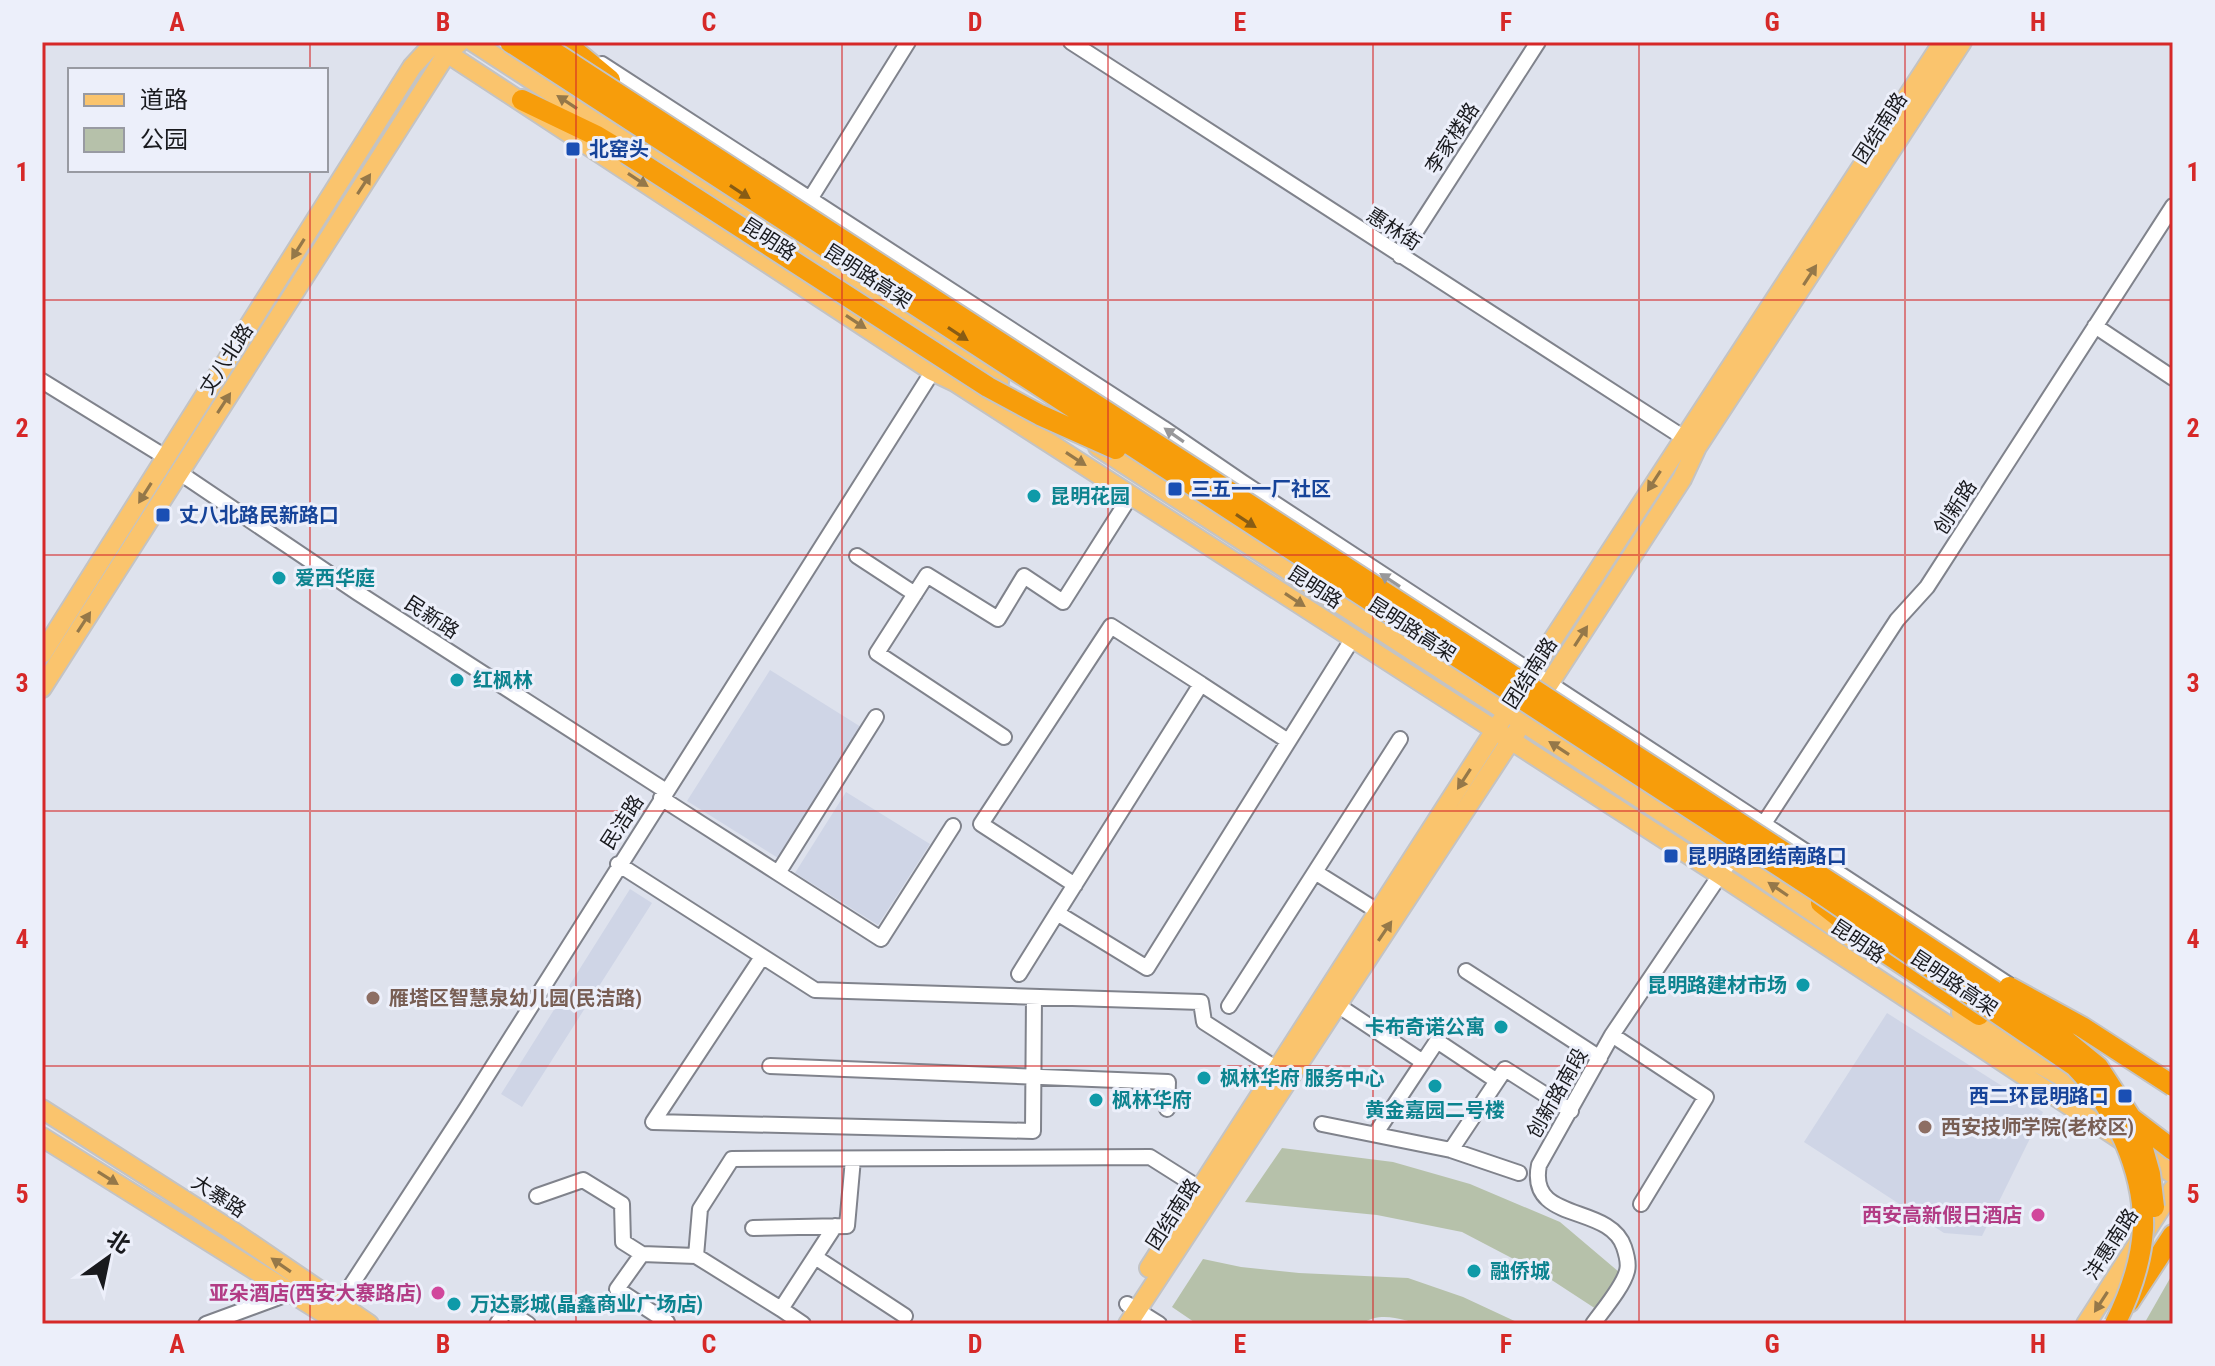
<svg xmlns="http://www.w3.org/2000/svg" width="2215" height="1366" viewBox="0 0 2215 1366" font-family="'Roboto Condensed','Noto Sans SC',sans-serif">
<rect width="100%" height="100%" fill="#dee2ed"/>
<path fill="#cfd5e6" d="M770,670L861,727L778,858L687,801Z
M846,792L930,844L878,925L795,873Z
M630,889L652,903L522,1107L501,1094Z
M1887,1013L2043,1112L1982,1236L1944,1233L1804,1142Z"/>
<path fill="#b6c1aa" d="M1282,1148L1393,1162L1470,1184L1560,1222L1619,1272L1596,1309L1544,1275L1462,1232L1377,1215L1245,1202Z
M1203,1259L1241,1267L1299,1273L1408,1278L1463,1297L1521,1324C1490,1324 1459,1326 1427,1324C1404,1323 1385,1309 1361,1324H1197L1172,1307Z
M2173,1273V1324H2144Z"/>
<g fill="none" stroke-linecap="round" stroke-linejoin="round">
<defs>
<path id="minor" d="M1071,42L1692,443
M602,64L1163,428L1242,482L2017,990
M807,204L908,42
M1400,256L1538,42
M2095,326L2173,378
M42,381L167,458
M180,473L358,593L666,791
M857,556L915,594
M1004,737L877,653L927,575L998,619L1024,576L1063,602L1131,495
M1288,741L1201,684L1057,913L1147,968L1353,638
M661,798L778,873L876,717
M1759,831L1897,620L1927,587L2173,206
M618,864L815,990L1201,1002L1204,1022L1277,1069
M1315,872L1400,739
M778,873L881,939L953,826
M1075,885L981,824L1111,626L1201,684
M1466,971L1600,1058
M1019,974L1057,913
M1336,1004L1423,1062L1437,1041L1497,1081L1505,1069L1571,1111
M1229,1006L1315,872L1379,912
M1612,1035L1706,1097L1641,1204
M770,1066L1168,1082L1167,1109
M653,1122L1033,1131L1034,997
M653,1122L762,957
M1322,1124L1451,1150L1519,1173
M1376,1133L1423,1062
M1451,1150L1497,1081
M537,1196L583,1180L622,1204L623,1242L642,1254
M753,1228L847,1226L853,1159
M696,1256L700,1209L732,1159L1150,1157L1199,1188
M815,1257L905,1316
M1127,1304L1159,1324
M335,1310L466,1109L936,366
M206,1324L293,1292
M497,1324L506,1310L528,1324
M666,1324L667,1322L617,1289L642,1254L696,1256L781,1309
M803,1324L781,1309L835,1226
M1593,1324C1603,1310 1623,1287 1627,1271C1629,1264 1626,1253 1624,1247C1609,1203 1527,1224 1539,1165L1612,1035L1720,875L1738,851"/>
<path id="major" d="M430,42L932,371L955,382L1720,875L2173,1174
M473,42L999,382
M1098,447L1755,873L1860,944
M42,654L412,67L435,42
M42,688L447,53L460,42
M1516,696L1943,42
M1534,707L1682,479L1697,447L1962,42
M1961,1013L2028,1058L2099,1097
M42,1109L231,1230L369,1324
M42,1137L341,1324
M1149,1268L1501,721
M1128,1324L1517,731
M2086,1324L2173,1189"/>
<path id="highway" d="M570,47L610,80
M522,100L597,136L627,154
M1821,903L1877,947L1979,1015
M2129,1302L2173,1235"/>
</defs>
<use href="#minor" stroke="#80838c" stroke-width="18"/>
<use href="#major" stroke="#c3c3c4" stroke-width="22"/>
<use href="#highway" stroke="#c3c3c4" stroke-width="24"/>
<use href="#minor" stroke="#fff" stroke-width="14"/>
<use href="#major" stroke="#fac46d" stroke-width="18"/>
<use href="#highway" stroke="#f79d0b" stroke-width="20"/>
<defs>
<path id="highway-bridge" d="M510,42L1816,890L2075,1066C2114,1106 2145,1171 2143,1229C2141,1263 2130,1294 2115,1324
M538,42L1865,905L2054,1031L2098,1067L2131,1118L2141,1142L2150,1174L2154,1207
M627,154L988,387L1040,415L1116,449
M2009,987L2082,1027L2173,1086
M2131,1118L2173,1150"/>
</defs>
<use href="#highway-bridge" stroke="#c3c3c4" stroke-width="24" stroke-linecap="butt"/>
<use href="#highway-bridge" stroke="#f79d0b" stroke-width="20"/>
</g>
<defs><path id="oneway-solid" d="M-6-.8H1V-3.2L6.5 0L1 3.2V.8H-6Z" transform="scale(2)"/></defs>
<g fill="#957849">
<use href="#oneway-solid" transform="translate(567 102) rotate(-147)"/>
<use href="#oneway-solid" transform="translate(638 180) rotate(33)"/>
<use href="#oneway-solid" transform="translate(364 184) rotate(-57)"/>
<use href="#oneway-solid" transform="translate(298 249) rotate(122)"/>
<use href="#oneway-solid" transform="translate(1810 275) rotate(-57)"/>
<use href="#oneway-solid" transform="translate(856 322) rotate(33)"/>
<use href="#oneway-solid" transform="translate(224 403) rotate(-57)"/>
<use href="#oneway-solid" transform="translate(1076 459) rotate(33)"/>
<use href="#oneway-solid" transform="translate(1654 481) rotate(123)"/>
<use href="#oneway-solid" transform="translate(145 493) rotate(122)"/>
<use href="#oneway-solid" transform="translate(1295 600) rotate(33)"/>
<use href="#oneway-solid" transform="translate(84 622) rotate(-57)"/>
<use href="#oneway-solid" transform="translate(1581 636) rotate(-57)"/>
<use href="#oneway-solid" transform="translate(1559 748) rotate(-147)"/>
<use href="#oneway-solid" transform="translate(1464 779) rotate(123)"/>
<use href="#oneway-solid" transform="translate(1778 889) rotate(-146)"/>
<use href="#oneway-solid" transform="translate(1385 931) rotate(-56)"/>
<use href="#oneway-solid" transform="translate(108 1178) rotate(32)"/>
<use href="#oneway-solid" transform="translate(281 1265) rotate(-145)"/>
<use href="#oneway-solid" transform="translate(2101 1302) rotate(123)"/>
</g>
<g fill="#885c14">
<use href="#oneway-solid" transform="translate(740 192) rotate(33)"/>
<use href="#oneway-solid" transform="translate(958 334) rotate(33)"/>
<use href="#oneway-solid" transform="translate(1246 521) rotate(33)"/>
</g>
<g fill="#98989a">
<use href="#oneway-solid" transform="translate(1174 435) rotate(-145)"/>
<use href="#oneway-solid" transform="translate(1390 580) rotate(-147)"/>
</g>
<path fill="none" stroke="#d62828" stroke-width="2" stroke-opacity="0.55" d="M310,42V70M576,42V1324M842,42V1324M1108,42V1324M1373,42V1324M1639,42V1324M1905,42V1324M310,170V1324M42,300H2173M42,555H2173M42,811H2173M42,1066H2173"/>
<g fill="#1a4fb4" stroke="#eceffa" stroke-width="3">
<rect x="565" y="141" width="16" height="16" rx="4"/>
<rect x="1167" y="481" width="16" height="16" rx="4"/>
<rect x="155" y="507" width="16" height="16" rx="4"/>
<rect x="1663" y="848" width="16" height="16" rx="4"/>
<rect x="2117" y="1088" width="16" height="16" rx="4"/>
</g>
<g fill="#0f9aa8" stroke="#eceffa" stroke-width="3">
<circle cx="1034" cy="496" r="8"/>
<circle cx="279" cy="578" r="8"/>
<circle cx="457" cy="680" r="8"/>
<circle cx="1803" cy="985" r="8"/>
<circle cx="1501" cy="1027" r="8"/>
<circle cx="1204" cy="1078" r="8"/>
<circle cx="1435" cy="1086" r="8"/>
<circle cx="1096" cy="1100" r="8"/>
<circle cx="1474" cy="1271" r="8"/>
<circle cx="454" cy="1304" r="8"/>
</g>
<g fill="#8d6e63" stroke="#eceffa" stroke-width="3">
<circle cx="373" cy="998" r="8"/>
<circle cx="1925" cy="1127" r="8"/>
</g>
<g fill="#d1479c" stroke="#eceffa" stroke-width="3">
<circle cx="2038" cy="1215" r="8"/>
<circle cx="438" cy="1293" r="8"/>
</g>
<g text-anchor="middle" stroke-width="6" stroke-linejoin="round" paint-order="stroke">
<g font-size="20" fill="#191a1e" stroke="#eceffa">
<text transform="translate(1880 128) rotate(-57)" y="7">团结南路</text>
<text transform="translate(1452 138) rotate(-57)" y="7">李家楼路</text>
<text transform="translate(1394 229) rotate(33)" y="7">惠林街</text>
<text transform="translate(769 239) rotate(33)" y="7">昆明路</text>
<text transform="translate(868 276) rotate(33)" y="7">昆明路高架</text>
<text transform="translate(226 359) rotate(-57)" y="7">丈八北路</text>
<text transform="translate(1955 507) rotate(-57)" y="7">创新路</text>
<text transform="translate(1315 587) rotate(33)" y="7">昆明路</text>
<text transform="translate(432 617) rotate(33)" y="7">民新路</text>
<text transform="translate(1412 629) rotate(33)" y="7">昆明路高架</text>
<text transform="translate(1530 673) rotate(-57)" y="7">团结南路</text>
<text transform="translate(622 822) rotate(-57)" y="7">民洁路</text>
<text transform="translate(1858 941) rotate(34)" y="7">昆明路</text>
<text transform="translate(1954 983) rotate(34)" y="7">昆明路高架</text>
<text transform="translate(1557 1093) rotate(-60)" y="7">创新路南段</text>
<text transform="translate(219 1196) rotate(33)" y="7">大寨路</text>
<text transform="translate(1173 1214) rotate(-57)" y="7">团结南路</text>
<text transform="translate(2111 1244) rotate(-57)" y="7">沣惠南路</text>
</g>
<g font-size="20" font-weight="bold" fill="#164399" stroke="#eceffa" text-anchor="start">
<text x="589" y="156">北窑头</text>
<text x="1191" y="496">三五一一厂社区</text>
<text x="179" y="522">丈八北路民新路口</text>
<text x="1687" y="863">昆明路团结南路口</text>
<text x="2109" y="1103" text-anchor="end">西二环昆明路口</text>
</g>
<g font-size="20" font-weight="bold" fill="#0d838f" stroke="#eceffa" text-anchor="start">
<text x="1050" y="503">昆明花园</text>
<text x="295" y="585">爱西华庭</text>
<text x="473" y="687">红枫林</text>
<text x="1787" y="992" text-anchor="end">昆明路建材市场</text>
<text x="1485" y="1034" text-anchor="end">卡布奇诺公寓</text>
<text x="1220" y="1085">枫林华府 服务中心</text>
<text x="1112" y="1107">枫林华府</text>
<text x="1435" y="1117" text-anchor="middle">黄金嘉园二号楼</text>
<text x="1490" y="1278">融侨城</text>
<text x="470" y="1311">万达影城(晶鑫商业广场店)</text>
</g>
<g font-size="20" font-weight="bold" fill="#785e54" stroke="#eceffa" text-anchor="start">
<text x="389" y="1005">雁塔区智慧泉幼儿园(民洁路)</text>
<text x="1941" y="1134">西安技师学院(老校区)</text>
</g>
<g font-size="20" font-weight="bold" fill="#b23c85" stroke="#eceffa" text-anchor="end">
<text x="2022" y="1222">西安高新假日酒店</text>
<text x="422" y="1300">亚朵酒店(西安大寨路店)</text>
</g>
</g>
<rect width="2215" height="1366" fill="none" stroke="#eceffa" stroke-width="88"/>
<rect x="68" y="68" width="260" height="104" fill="#eceffa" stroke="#989aa2" stroke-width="2"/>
<rect x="84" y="94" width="40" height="12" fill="#fac46d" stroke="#989aa2" stroke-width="2"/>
<text x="140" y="108" font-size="24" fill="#191a1e">道路</text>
<rect x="84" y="128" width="40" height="24" fill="#b6c1aa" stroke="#989aa2" stroke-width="2"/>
<text x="140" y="148" font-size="24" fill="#191a1e">公园</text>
<g transform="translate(108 1258) rotate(33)" stroke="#eceffa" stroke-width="6" paint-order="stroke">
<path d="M0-6L14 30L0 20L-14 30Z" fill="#191a1e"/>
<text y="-12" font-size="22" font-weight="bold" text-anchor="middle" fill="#191a1e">北</text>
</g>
<rect x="44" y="44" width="2127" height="1278" fill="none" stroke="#d62828" stroke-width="3"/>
<g font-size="26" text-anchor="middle" font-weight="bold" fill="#d62828">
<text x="177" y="31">A</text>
<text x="443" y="31">B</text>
<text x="709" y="31">C</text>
<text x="975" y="31">D</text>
<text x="1240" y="31">E</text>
<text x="1506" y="31">F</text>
<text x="1772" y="31">G</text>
<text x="2038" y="31">H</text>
<text x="22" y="181">1</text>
<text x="2193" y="181">1</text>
<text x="22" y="437">2</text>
<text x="2193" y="437">2</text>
<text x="22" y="692">3</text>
<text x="2193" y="692">3</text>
<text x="22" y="948">4</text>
<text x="2193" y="948">4</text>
<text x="22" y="1203">5</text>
<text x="2193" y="1203">5</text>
<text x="177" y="1353">A</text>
<text x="443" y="1353">B</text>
<text x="709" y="1353">C</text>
<text x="975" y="1353">D</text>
<text x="1240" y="1353">E</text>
<text x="1506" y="1353">F</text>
<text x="1772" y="1353">G</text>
<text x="2038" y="1353">H</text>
</g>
</svg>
